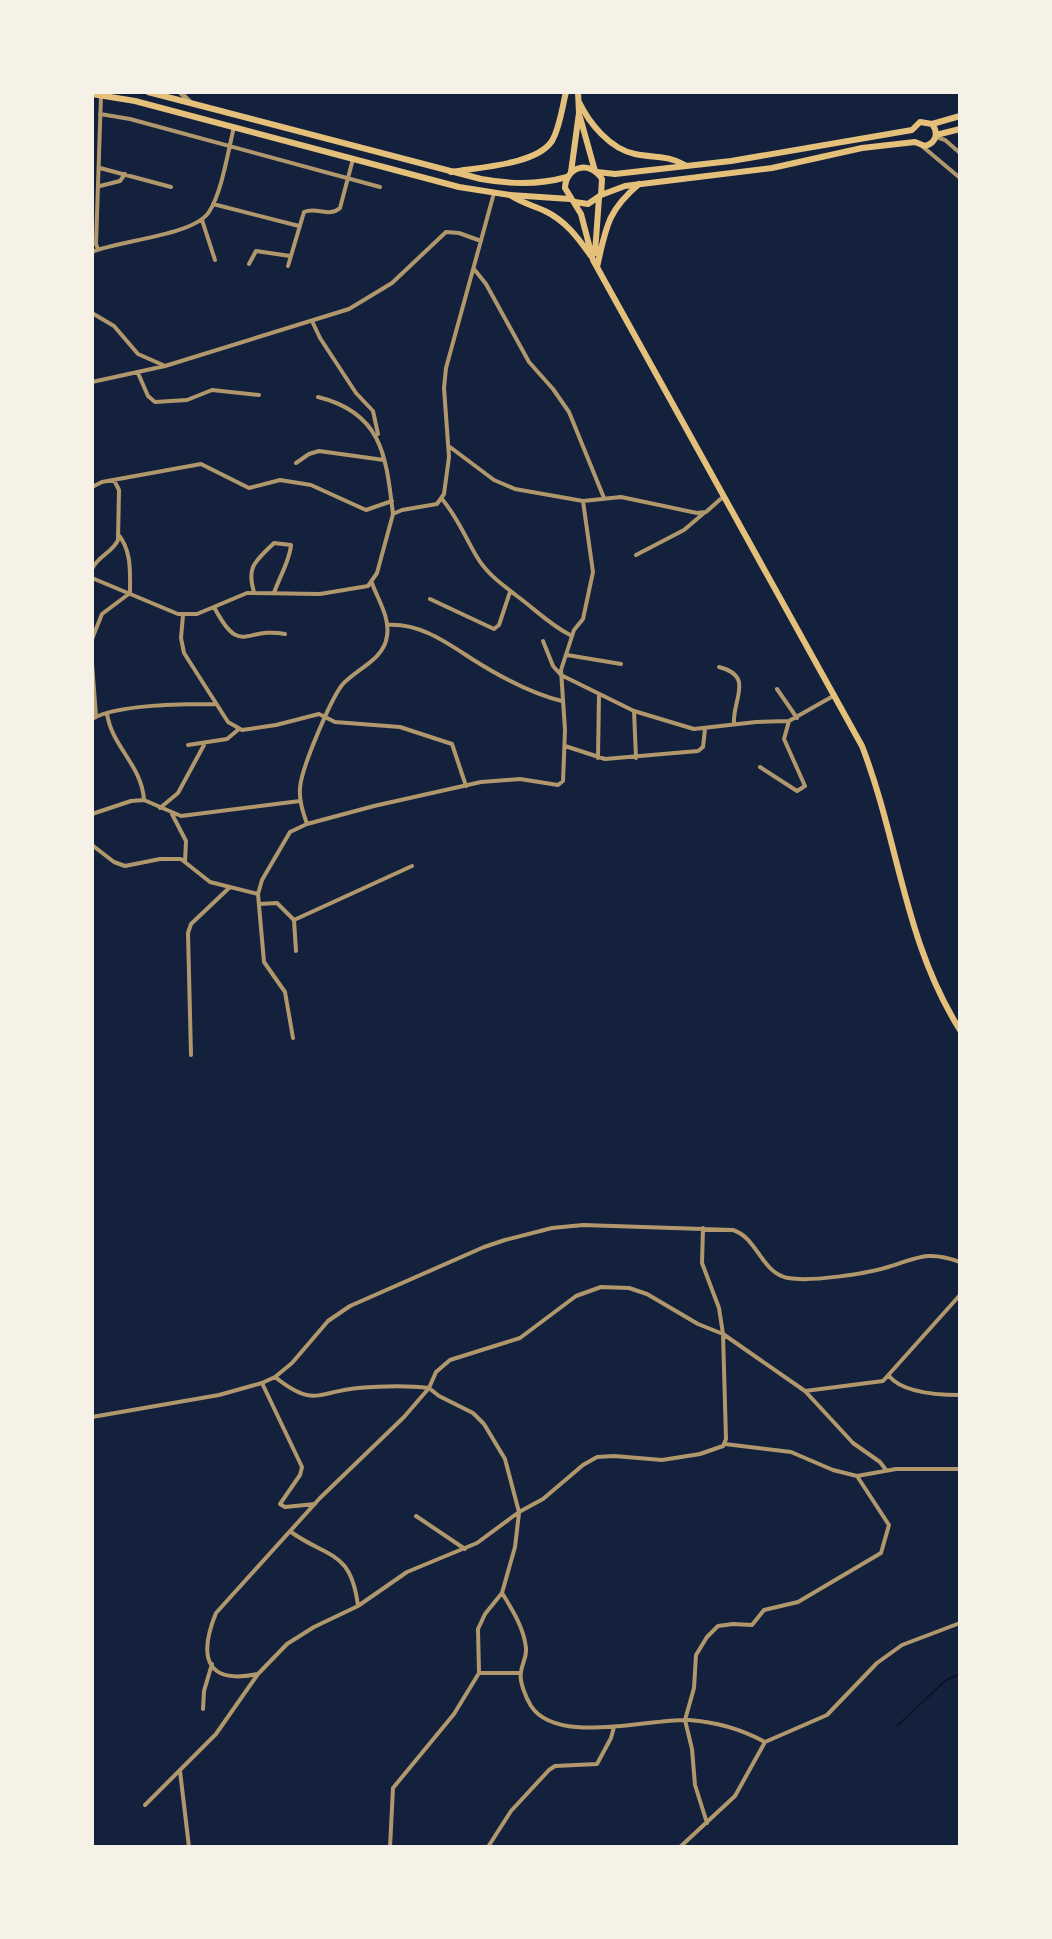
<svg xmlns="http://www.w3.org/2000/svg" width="1052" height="1939" viewBox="0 0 1052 1939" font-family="'Sofia Sans Condensed',sans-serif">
<rect width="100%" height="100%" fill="#14213d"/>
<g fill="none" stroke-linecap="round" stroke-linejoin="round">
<path stroke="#0b132b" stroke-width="2" d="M897,1726L946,1680L960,1674"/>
<path stroke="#b1986c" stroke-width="4" d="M100,114L130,119L380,187
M936,137L945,140L960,153
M922,146L960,178
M100,168L171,187
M100,186L120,181L125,174
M213,204L299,226
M202,220L215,260
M98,249L96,244L101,96
M92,252C120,240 193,236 209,212C222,192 228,151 234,127
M249,264L256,251L290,256
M288,266L304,212C316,206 329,218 340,208L353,159
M474,269L486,284L529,362L553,389L569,412L604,498
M92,313L114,326L138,354L163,365
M312,321L320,338L356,393L373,411L378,434
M138,373L148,396L155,402L187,400L212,390L259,395
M92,382L165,366L349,309L392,283L446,232L459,233L481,241
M318,397C383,413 386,457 393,514
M450,447L494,480L515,489L583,501L621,497L697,513L706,512L724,496
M296,463L309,454L319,451L384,460
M92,487L102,482L201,464L249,488L280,480L311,485L366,510L392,501
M442,499C458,518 465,537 477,557C487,574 503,585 517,596C536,610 550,625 572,636
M636,555L684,530L704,513
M92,569C98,556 113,552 118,540L119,490L114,480
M92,578L178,614H197L247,593L320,594L368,586L377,573L393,514L402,510L437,504L444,494L449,457L444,388L446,368L494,193
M254,592C246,566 256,561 274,543L291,545C290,560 279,578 274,593
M430,599L494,629L499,625L510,592
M214,607C241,658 244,626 285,634
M183,615L181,638L184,653L228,722L242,730L276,725L319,714L335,722L400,727L452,744L466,786
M387,625C420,623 446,642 472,659C499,676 531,694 562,701
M92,639L102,614L130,593C130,572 132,551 118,534
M543,641L553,666L561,675L634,711L694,729L756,722L789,721L835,695
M567,655L621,664
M92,664L96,716
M719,667C755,676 732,700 734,724
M777,689L797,718
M634,711L636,758
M107,713C111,746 142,765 144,800
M92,719C117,704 186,704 216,704
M188,745L227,739L239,729
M565,746L605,759L698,751L703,747L705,729
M598,758L599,694
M760,767L797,791L805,786L784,739L789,721
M160,808L178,793L204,745
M92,814L131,801L144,800L181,816L300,801
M172,814L186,841L185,862
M307,824C303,812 299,801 300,788C301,769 330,701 342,685C356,669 384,660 387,636C390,617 378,600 372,583
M92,845L114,862L125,866L160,859H181L210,882L258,894
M259,904L277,903L294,920L296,951
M294,920L412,866
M293,1038L285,992L264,962L258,894L262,880L290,832L307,824L374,806L481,782L520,779L558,785L563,781L565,730L561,670L574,630L583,619L593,572L583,501
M191,1055L188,933L191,924L229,888
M889,1376C903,1393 939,1395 960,1395
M275,1377C314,1408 317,1392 358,1388C382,1386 405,1385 429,1388L436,1372L450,1360L520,1338L576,1296L601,1287L629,1288L647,1294L698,1324L723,1334L805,1391L853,1443L880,1462L886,1470
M262,1383L302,1467L300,1475L280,1504L285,1507L315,1504
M805,1391L883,1381L960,1295
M92,1417L219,1395L262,1383L275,1377L292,1363L328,1321L350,1306L484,1247L505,1240L552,1228L583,1225L733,1230C758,1238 761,1273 788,1278C810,1282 866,1274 888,1267C918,1258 927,1250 960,1262
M725,1444L791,1452L833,1470L857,1476L896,1469H960
M416,1516L465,1549
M291,1532C329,1559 351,1550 358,1606
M502,1593C512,1609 524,1628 526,1648C527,1657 522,1663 521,1672C519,1681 526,1698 531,1706C557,1746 650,1718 689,1720C717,1722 741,1729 765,1742
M479,1673H520
M258,1674C206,1685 198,1657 216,1613L320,1498L404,1417L429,1388L439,1396L473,1413L484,1424L505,1459L519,1512L543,1499L583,1465L597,1457L614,1456L662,1460L700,1454L723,1446L726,1439L723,1334L719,1308L702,1263L703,1228
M203,1709L204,1691L212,1664
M180,1771L189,1847
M145,1805L216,1734L258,1674L287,1644L314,1627L358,1606L407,1572L477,1543L519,1512
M707,1823L695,1785L692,1749L685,1720L694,1688L696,1655L707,1637L718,1626L733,1624L752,1625L764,1610L798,1602L881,1553L889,1525L857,1476
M390,1847L393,1788L454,1714L479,1673L478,1629L485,1614L502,1593L515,1547L519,1513
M488,1847L511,1811L549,1770L555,1766L597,1764L611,1738L614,1727
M680,1847L735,1796L765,1742L827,1715L877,1663L902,1645L960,1623"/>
<path stroke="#b1986c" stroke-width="5" d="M180,92L190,102"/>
<path stroke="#e5c07b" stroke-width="6" d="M148,92L481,179C509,184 539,185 567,177
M92,94L135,101L459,187L510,195L570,199
M932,124L960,116
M936,135L960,129
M597,172L615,174L731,161L912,130L920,122L932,124
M601,195L625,186L772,168L862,148L915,142L925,146C936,143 939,133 932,124"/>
<path stroke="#e5c07b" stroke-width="6" d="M579,102C589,123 610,149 635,154C654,158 668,155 685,165
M580,117L595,171
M451,172C479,167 536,165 552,141C560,127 562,108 566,92
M571,172L579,113L578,92
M510,195C522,203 532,205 545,211C566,221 578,238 591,256
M575,202L588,204L601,195L602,179C590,160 566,166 565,188L581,214L593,260L862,746C899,842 904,941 960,1030
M595,253L599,198
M597,267C606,228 607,211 639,184"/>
</g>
<rect width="1052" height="1939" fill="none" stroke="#f6f1e7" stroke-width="188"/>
</svg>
